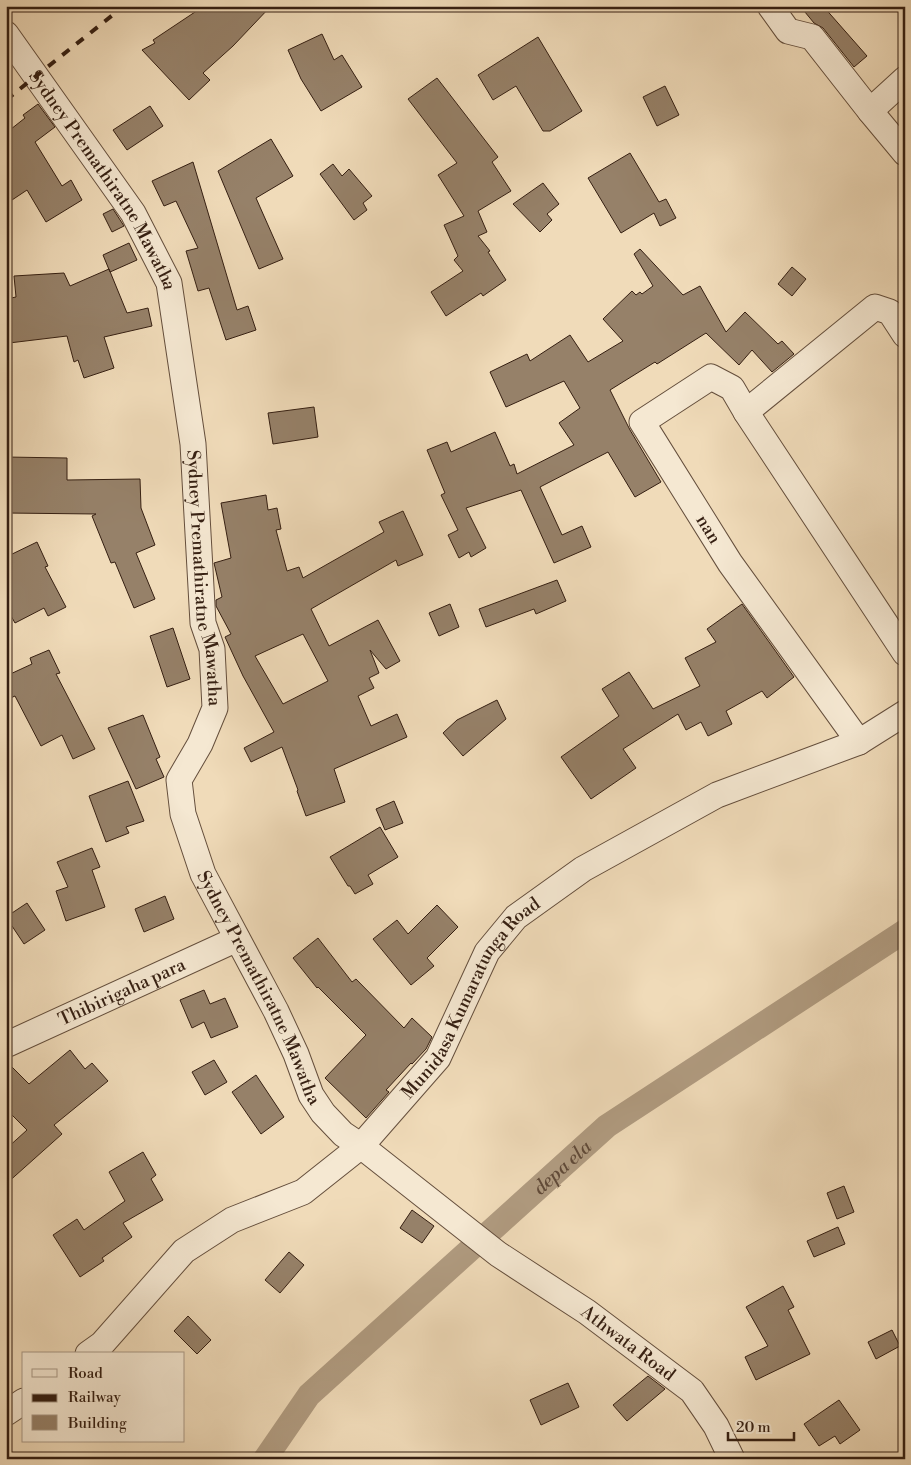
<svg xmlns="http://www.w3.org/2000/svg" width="911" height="1465" viewBox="0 0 911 1465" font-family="'Libre Bodoni',serif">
<rect width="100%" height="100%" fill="#f0dbb9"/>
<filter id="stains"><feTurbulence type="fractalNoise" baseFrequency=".004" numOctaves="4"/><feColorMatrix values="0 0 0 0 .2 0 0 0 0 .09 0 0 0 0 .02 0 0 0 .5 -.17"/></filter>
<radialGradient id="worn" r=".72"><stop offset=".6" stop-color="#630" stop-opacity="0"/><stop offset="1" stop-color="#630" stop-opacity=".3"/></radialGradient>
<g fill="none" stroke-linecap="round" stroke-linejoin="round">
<path stroke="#b09b80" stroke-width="24" id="s1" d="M265,1459L309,1395L607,1126L905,931"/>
</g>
<path fill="#968169" stroke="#351f12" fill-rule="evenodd" d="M204,6H271L233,46L203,73L210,80L189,100L142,50L155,43L153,40Z
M800,6H823L867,56L854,67L823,28L814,23Z
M322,34L334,60L342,55L362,87L321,111L301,79L288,50Z
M538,37L582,111L550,131H543L516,86L493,100L478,75Z
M437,78L498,157L492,162L511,191L478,211L487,232L478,236L490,251L488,252L506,280L483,296L481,293L446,316L431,292L463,271L454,260L458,256L444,225L464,216L438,175L457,163L408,99Z
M665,86L679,115L657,126L643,97Z
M38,104L55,127L35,142L62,186L71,180L82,200L46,222L27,190L6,204V133L25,118L23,115Z
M150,106L163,126L127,150L113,130Z
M271,139L293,176L256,198L283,259L259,269L218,171Z
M630,153L659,202L666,199L676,218L660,226L654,213L621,233L588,178Z
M193,162L237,310L248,306L256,330L226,340L209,288L198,291L186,251L198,248L176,201L164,206L152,181Z
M333,164L342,176L349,169L372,196L363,203L367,210L354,220L320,174Z
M543,183L559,204L547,214L552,220L540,232L513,204Z
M113,209L124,226L112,232L103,214Z
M129,243L137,260L110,272L103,255Z
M640,249L683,295L700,286L726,332L745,312L778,344L782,341L794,354L772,372L752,350L739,365L706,333L657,364L655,362L610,390L630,430L661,482L635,497L608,452L540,487L562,535L582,526L591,547L554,563L521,490L466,508L486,548L471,557L469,552L459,558L448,535L458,530L441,495L445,493L427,450L447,442L451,452L495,432L510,466L514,464L517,474L574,445L559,423L580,408L564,381L506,407L490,372L527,354L530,361L570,335L588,362L623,341L603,319L632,291L636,295L640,292L642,294L653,286L634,254Z
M792,267L806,279L792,296L778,284Z
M109,269L127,313L148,308L152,326L104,337L114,368L84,378L78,360L74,362L67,336L9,343L6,318V299L16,297L14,276L64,273L70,286Z
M314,407L318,437L273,444L268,413Z
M6,457L67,458V480L140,479L141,508L155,545L136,553L155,599L134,608L115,562L111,563L92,516L96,514L6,513Z
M266,495L268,510L277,508L281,529L276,530L287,571L299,567L303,578L384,532L379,522L403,511L423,555L398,566L396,560L311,609L329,646L378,620L400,661L386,669L370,650L379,673L369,678L374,688L358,696L371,726L397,714L407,737L334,769L345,802L306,816L297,791L298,790L282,747L251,762L244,748L274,732L243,676L225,637L231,634L216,606V600L222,597L214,563L231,558L221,503ZM303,634L328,681L283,704L255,656Z
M37,542L48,566L45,567L66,607L48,616L44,608L15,623L6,607V557Z
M557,580L566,601L536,614L534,609L486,627L479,609Z
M450,604L459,627L439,636L429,613Z
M742,604L794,677L767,698L762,691L726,711L732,724L708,736L701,722L686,730L678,714L623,749L636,768L591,799L561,757L619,716L602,689L629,672L653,709L700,686L685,658L716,642L707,629Z
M173,628L190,679L167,687L150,636Z
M49,650L60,673L56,674L95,749L73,759L62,735L41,746L15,696L6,700V676L32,664L30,658Z
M497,700L506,719L463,756L443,733L457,720Z
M143,715L160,757L156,759L164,777L136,789L108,728Z
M128,781L144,821L126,827L129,833L106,842L89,796Z
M394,801L403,823L385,830L376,809Z
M380,827L398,857L368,875L373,884L355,894L350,886H348L330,857Z
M92,848L100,867L92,870L105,907L66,921L56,891L68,887L57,862Z
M165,896L174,919L144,932L135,909Z
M27,903L45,930L24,944L6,917Z
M437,905L458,927L427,958L434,966L411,985L373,939L397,920L408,934Z
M318,938L352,982L356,979L404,1028L412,1018L432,1037L426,1049L412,1064L411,1063L386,1090L389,1092L366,1118L325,1078L366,1035L318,987L317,988L293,958Z
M204,990L210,1004L225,998L238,1027L211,1038L204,1022L192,1028L180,1000Z
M70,1050L85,1069L92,1063L108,1081L54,1125L62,1134L6,1184V1149L27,1130L6,1109V1061L29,1084Z
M214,1060L227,1082L205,1095L192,1072Z
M256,1075L284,1117L261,1134L232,1092Z
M143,1152L156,1175L151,1179L163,1200L123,1223L132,1237L102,1258L104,1261L80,1277L53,1235L77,1219L84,1230L125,1201L109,1172Z
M844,1186L854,1212L837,1219L827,1193Z
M412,1210L434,1226L422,1243L400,1228Z
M838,1227L845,1244L814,1257L807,1241Z
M289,1252L304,1265L280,1293L265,1280Z
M783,1286L794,1307L788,1310L810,1354L756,1380L745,1357L768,1346L746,1307Z
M188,1316L211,1340L197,1354L174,1331Z
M892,1330L900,1346L876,1359L868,1342Z
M648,1376L665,1389L627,1421L613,1405Z
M568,1383L579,1407L541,1425L530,1400Z
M839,1400L860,1430L840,1444L835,1436L819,1446L804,1424Z"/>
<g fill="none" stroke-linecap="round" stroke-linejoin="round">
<defs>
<g id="minor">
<path d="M770,6L788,31L812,37L870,111L905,79"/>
<path id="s2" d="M6,34L133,213L169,283L193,444L203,623L212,649L215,708L200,744L179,780L183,814L203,874L276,1011L296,1054L311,1095L323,1113L343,1134L361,1146L498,1254L587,1312L692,1391L716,1426L732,1459"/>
<path d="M870,111L905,153"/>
<path d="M905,335L890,312L875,307L746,412L905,653"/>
<path id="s3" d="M746,412L732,388L711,377L642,422L730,563L859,742"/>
<path id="s4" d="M6,1042L8,1044L237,939"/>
<path id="s5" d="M88,1354L102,1344L184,1251L232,1220L303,1192L361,1146L438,1058L487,952L516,917L583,869L717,795L859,742L905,713"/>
<path d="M6,1413L24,1401"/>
</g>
</defs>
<use href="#minor" stroke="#644e3c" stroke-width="27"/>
<use href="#minor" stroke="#f5e8d2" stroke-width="25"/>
<path stroke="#351f12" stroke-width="4" stroke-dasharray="9 9" stroke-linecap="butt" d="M6,100L124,6"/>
</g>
<g text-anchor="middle" stroke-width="5" stroke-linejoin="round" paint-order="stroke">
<g font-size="18" fill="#351f12" stroke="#f5e8d2">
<text dy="6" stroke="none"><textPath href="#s2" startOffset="176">Sydney Premathiratne Mawatha</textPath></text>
<text dy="6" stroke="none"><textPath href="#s3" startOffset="260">nan</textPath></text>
<text dy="6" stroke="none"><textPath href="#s2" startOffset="596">Sydney Premathiratne Mawatha</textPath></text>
<text dy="6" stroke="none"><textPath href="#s2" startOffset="1032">Sydney Premathiratne Mawatha</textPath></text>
<text dy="6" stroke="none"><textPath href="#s4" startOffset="128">Thibirigaha para</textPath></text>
<text dy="6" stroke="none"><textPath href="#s5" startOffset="535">Munidasa Kumaratunga Road</textPath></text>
<text dy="6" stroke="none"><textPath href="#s2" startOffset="1556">Athwata Road</textPath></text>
</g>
<g font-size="19" font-style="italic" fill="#604a38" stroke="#f5e8d2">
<text dy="7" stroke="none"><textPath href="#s1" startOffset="418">depa ela</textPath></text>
</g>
</g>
<rect width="911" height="1465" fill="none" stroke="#f0dbb9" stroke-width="25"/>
<rect x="8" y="8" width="896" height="1450" fill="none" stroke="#351f12" stroke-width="2.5"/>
<rect x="12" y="12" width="886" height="1440" fill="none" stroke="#351f12"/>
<rect x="22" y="1352" width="162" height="90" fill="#f5e8d2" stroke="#a89885"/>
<rect x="32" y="1369" width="25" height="8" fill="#f5e8d2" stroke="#a89885"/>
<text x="68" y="1378" font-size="15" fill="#351f12">Road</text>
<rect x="32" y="1394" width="25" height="8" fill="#351f12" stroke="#a89885"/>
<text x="68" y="1402" font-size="15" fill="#351f12">Railway</text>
<rect x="32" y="1415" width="25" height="15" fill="#968169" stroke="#a89885"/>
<text x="68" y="1428" font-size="15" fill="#351f12">Building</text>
<path d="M728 1432v8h66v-8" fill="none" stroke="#351f12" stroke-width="2.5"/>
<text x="736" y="1432" font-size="15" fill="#351f12" stroke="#f5e8d2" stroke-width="4" paint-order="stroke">20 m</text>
<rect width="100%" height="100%" filter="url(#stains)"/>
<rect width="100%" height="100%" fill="url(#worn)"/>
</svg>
